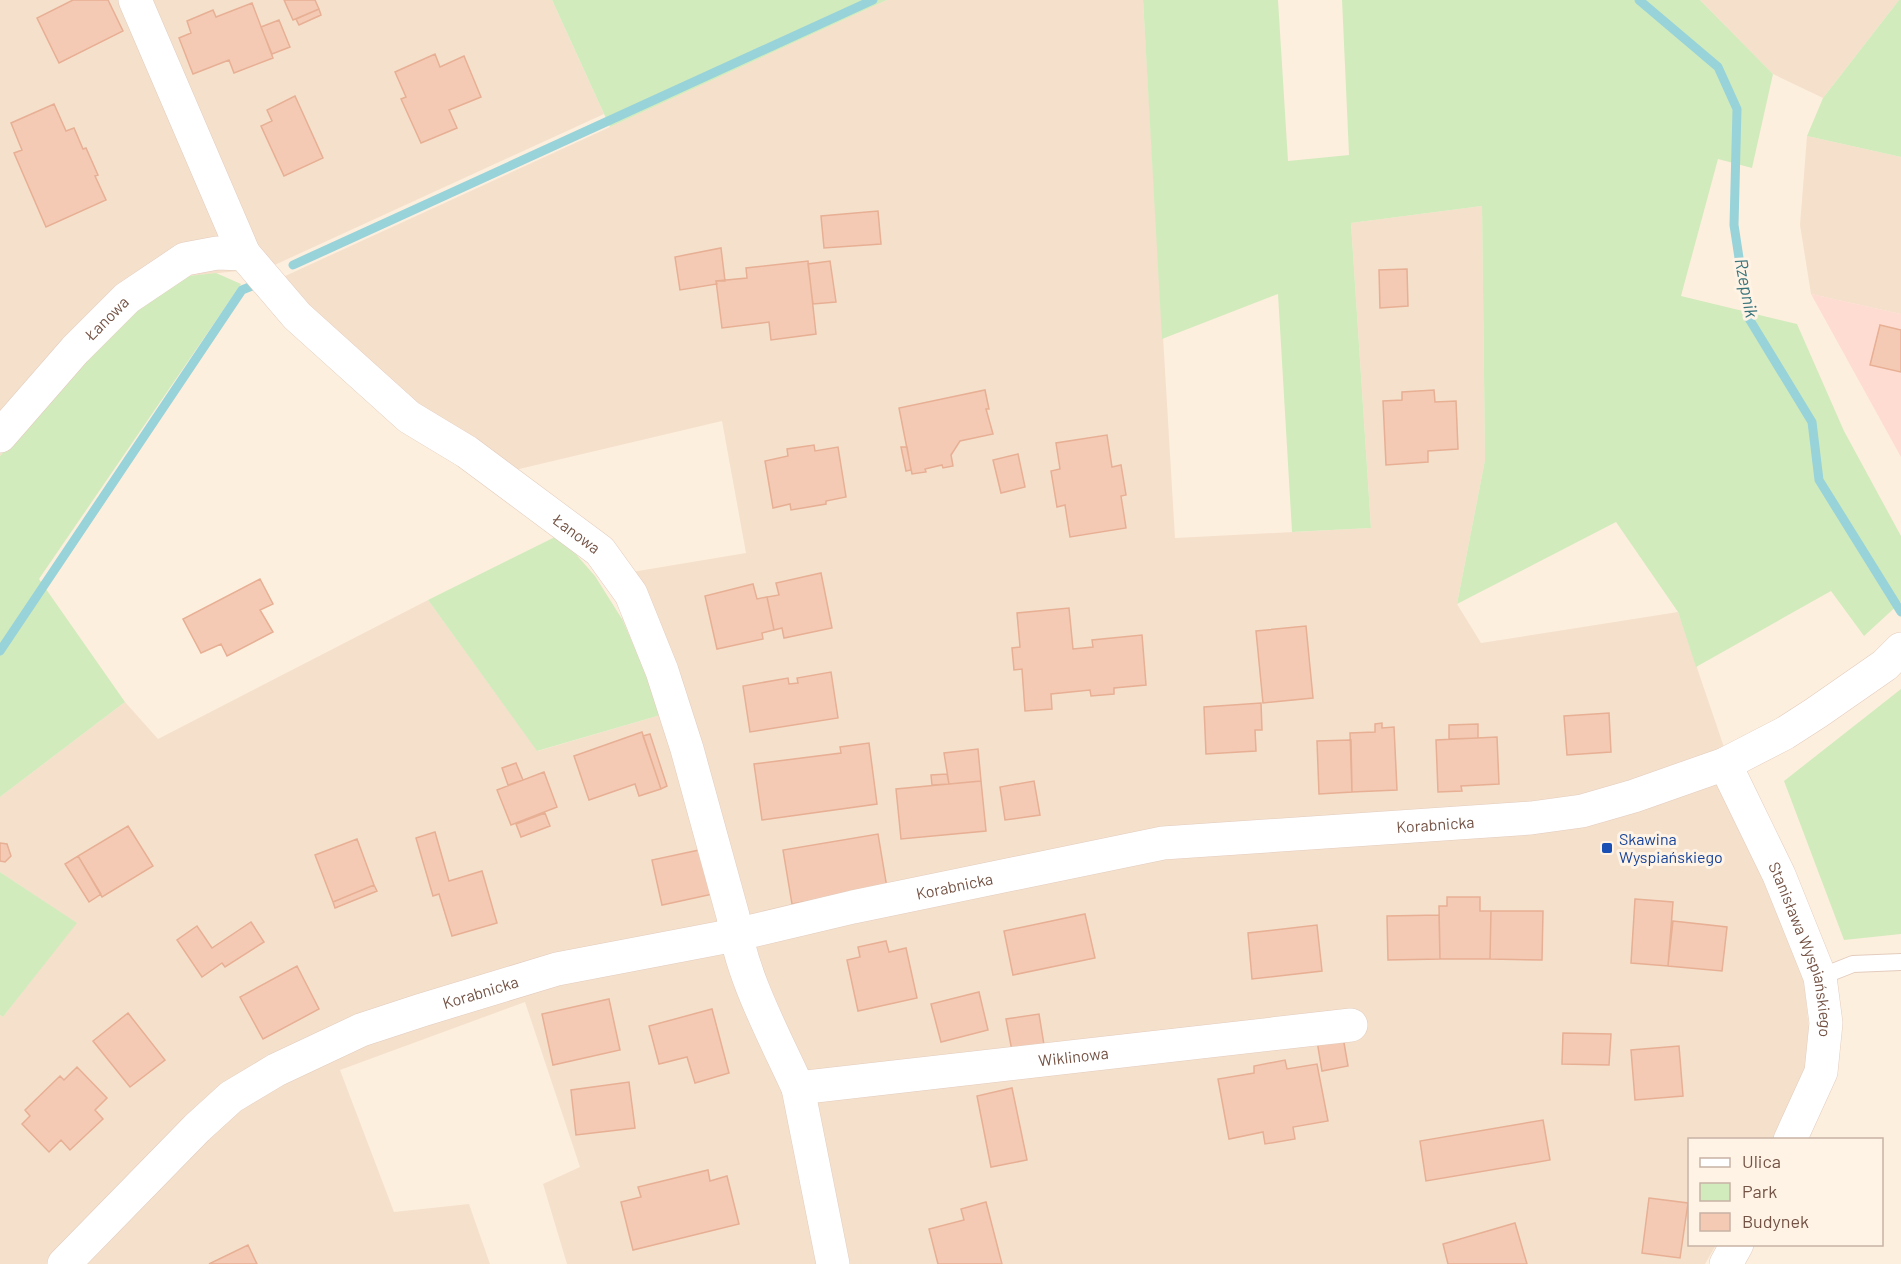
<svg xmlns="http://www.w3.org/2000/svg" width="1901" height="1264" viewBox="0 0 1901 1264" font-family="Barlow,sans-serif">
<rect width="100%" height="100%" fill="#fdefde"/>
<path fill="#f5e0cc" d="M0,0H552L604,114L268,268L179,277L68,376L0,456Z
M887,0H1143L1175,538L1371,528L1351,223L1482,206L1485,460L1457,604L1481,643L1678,612L1804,982L1810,1038L1809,1073L1773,1139L1690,1140V1244L1716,1245L1705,1264H567L543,1184L580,1167L525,1002L340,1070L394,1212L469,1204L490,1264H0V1015L3,1017L76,923L0,872V797L125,702L158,739L428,600L538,751L664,714L622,619L632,572L746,553L722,421L515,470L382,385L283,277Z
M1700,0H1899L1823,98L1773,74Z
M1807,136L1901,157V314L1811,294L1800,225Z"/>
<path fill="#fedcd1" d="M1811,294L1901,314V457Z"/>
<path fill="#d2ebbd" d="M552,0H887L610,127Z
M1143,0H1278L1288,161L1349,155L1342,0H1700L1773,74L1752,168L1718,159L1681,296L1797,324L1844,431L1901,536V602L1864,636L1831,591L1696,667L1678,612L1616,522L1457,604L1485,460L1482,206L1351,223L1371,528L1292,532L1278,294L1162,339Z
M1899,0H1901V157L1807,136L1823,98Z
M216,273L241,284L39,579L125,702L0,797V456L68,376L135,303L179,277Z
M559,535L595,576L622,619L664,714L537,751L428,600Z
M1901,689V934L1844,940L1784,781Z
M0,872L77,923L3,1017L0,1015Z"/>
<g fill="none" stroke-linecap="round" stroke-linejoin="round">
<path stroke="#98d3d9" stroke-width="9" d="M1639,0L1718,67L1737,109L1734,225L1748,317L1812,422L1819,480L1901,612
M293,265L873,0
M0,651L242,290L257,284"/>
</g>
<path fill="#f4cab4" stroke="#e7af94" stroke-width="1.5" d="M73,0H108L123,31L59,63L37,18Z
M284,0H315L319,9L293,20Z
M252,3L273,58L234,73L229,60L193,74L179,38L191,33L187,21L213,10L216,17Z
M319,9L321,15L299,25L296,19Z
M279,20L290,47L272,54L261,27Z
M435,54L440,67L464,56L481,97L449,110L457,128L421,143L401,99L406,97L395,72Z
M295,96L323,158L284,176L261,126L272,121L267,110Z
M54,104L66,131L74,128L83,149L86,148L98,175L95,176L106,200L46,227L14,153L22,150L11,123Z
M878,211L881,244L824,248L821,216Z
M721,248L725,281H716L717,284L680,290L675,257Z
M808,261L816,334L771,340L769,322L722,328L716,281L747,278L746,268Z
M830,261L836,302L813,304L808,264Z
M1407,269L1408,306L1380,308L1379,270Z
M1880,325L1901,330V372L1870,365Z
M985,390L989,409H986L993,434L960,441L951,455L953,466L943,468L942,465L925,469L926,472L912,474L899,408Z
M1434,390L1435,402L1456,401L1458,449L1428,451V462L1386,465L1383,401L1402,400V392Z
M1107,435L1112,467L1121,465L1126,495L1121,496L1126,528L1070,537L1065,505L1057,507L1051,471L1060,469L1056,443Z
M814,445L815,451L838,447L846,497L826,501V504L791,510L790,504L773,508L765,461L788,456L787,449Z
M901,447H907L911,470L906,471Z
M1018,454L1025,487L1001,493L993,460Z
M821,573L832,628L784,638L782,628L774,630L767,597L779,595L776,583Z
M260,579L273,604L260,610L273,632L227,656L221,644L201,653L183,619Z
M753,584L757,599L767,597L774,630L762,633L763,639L717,649L705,596Z
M1069,608L1073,649L1093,647L1092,640L1142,635L1146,685L1114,688V694L1091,696L1090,690L1051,694L1052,709L1025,711L1022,669L1014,670L1012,648L1020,647L1017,613Z
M1306,626L1313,698L1263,703L1256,631Z
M831,672L838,718L750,732L743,686L788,678L789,684L798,683L797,678Z
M1261,703L1262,730H1255L1256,751L1206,754L1204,707Z
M1609,713L1611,752L1567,755L1564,716Z
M1382,723V728L1394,727L1397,790L1352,792L1350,733L1375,732V724Z
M1478,724V738L1449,739V725Z
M642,732L661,789L639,796L635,784L589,800L574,756Z
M650,734L667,786L661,789L643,736Z
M1497,737L1499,784L1461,786L1462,791L1438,792L1436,740Z
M1351,740L1352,792L1319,794L1317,741Z
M869,743L877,804L762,820L754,764L841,753L840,747Z
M978,749L981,781L949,784L944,753Z
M516,763L523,780L508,785L502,768Z
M544,772L557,807L511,825L497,790Z
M947,774L949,784L932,785L931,775Z
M981,781L986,831L901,839L896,789Z
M1034,781L1040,815L1005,820L1000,787Z
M545,813L550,826L521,837L516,824Z
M128,826L153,866L102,897L78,856Z
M435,832L449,881L482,871L497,923L452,936L439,894L433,896L416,838Z
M878,834L887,888L792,904L783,850Z
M357,839L374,885L333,902L315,855Z
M0,843L7,844L11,856L5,862L0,861Z
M704,849L713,894L662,905L652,860Z
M78,856L101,894L89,902L65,864Z
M374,885L377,891L335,908L333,902Z
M1447,897H1480V911H1491L1490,959H1440L1439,906H1447Z
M1635,899L1673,902L1668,966L1631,963Z
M1491,911H1543L1542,960L1490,959Z
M1085,914L1095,958L1013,975L1004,931Z
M1439,915L1440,959L1388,960L1387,916Z
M1673,921L1727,927L1722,971L1668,966Z
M251,922L264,942L225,967L222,963L202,977L177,940L197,926L212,948Z
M1317,925L1322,971L1252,979L1248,933Z
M886,941L889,952L906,948L917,998L858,1011L847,960L860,957L858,947Z
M297,966L319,1009L263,1039L240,997Z
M979,992L988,1030L941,1042L931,1004Z
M609,999L620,1050L553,1065L542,1014Z
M712,1009L729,1073L695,1083L687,1057L659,1064L649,1026Z
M128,1013L165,1060L130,1087L93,1041Z
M1039,1014L1044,1045L1012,1051L1006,1019Z
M1563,1033L1611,1034L1609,1065L1562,1064Z
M1343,1037L1348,1066L1322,1071L1317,1041Z
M1679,1046L1683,1096L1635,1100L1631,1050Z
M1285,1060L1287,1069L1317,1064L1328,1121L1293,1127L1295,1139L1265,1144L1263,1132L1229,1139L1218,1079L1254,1073V1066Z
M77,1067L107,1098L95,1110L103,1119L70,1150L61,1140L49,1152L22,1124L30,1116L25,1110L60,1076L64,1080Z
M629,1082L635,1128L576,1135L571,1090Z
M1012,1088L1027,1160L991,1167L977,1096Z
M1543,1120L1550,1160L1426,1181L1420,1141Z
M708,1170L710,1181L727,1176L739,1224L633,1250L621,1202L641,1197L638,1187Z
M1649,1198L1688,1203L1680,1258L1642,1253Z
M986,1202L1002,1264H938L929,1229L964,1220L961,1209Z
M1515,1223L1527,1264H1448L1443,1244Z
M248,1245L257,1264H209Z"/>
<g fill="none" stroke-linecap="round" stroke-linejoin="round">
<defs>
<path id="service" d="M1820,977L1853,964L1901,962"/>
<g id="minor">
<path d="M135,0L244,254"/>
<path id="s1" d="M0,436L75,350L127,298L185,259L217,253L244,254L297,316L409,417L467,452L600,551L631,594L662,671L687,749L733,916C740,974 774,1035 798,1088L1351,1025"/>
<path d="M798,1088L833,1264"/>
</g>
<g id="tertiary">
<path id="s2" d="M1725,764L1779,875L1820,977L1826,1023L1821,1072L1790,1140"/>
<path id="s3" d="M64,1264L197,1128L231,1097L276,1070L361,1030L422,1010L557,969L735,935L853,907L1163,843L1531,818L1582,811L1634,796L1725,764L1785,733L1816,713L1885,665L1901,649"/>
<path d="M1726,1264L1737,1244"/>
</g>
</defs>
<use href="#service" stroke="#e3ccbd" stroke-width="18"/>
<use href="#minor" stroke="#e3ccbd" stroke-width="34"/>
<use href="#tertiary" stroke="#e3ccbd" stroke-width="34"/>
<use href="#service" stroke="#fff" stroke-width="16"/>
<use href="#minor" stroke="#fff" stroke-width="33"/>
<use href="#tertiary" stroke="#fff" stroke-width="33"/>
</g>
<rect fill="#1a4fb4" stroke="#fff3e5" stroke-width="2" x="1601" y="842" width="12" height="12" rx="3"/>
<g text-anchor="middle" stroke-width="6" stroke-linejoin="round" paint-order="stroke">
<g font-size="16" fill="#745345" stroke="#fff3e5">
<text dy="6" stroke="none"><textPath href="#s1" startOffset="159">Łanowa</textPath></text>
<text dy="6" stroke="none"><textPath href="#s1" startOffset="754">Łanowa</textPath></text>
<text dy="6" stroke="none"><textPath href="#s3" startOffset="1480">Korabnicka</textPath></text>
<text dy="6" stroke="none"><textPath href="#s3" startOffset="994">Korabnicka</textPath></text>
<text dy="6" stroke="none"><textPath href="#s2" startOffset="202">Stanisława Wyspiańskiego</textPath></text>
<text dy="6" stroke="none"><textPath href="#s3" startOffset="508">Korabnicka</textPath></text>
<text dy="6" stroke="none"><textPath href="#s1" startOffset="1636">Wiklinowa</textPath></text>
</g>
<g font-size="16" fill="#164399" stroke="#fff3e5" text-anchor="start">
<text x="1619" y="845">Skawina<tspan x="1619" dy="18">Wyspiańskiego</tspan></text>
</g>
<g font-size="18" font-style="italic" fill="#39747b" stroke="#fff3e5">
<text transform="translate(1746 288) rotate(79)" y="6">Rzepnik</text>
</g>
</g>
<rect x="1688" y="1138" width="195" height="108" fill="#fff3e5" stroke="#c7b3a5" stroke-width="1.5"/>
<rect x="1700" y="1158" width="30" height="9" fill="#ffffff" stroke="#c7b3a5" stroke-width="1.5"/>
<text x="1742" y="1168" font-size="18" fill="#745345">Ulica</text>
<rect x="1700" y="1183" width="30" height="18" fill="#d2ebbd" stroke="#c7b3a5" stroke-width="1.5"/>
<text x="1742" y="1198" font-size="18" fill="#745345">Park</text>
<rect x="1700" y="1213" width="30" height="18" fill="#f4cab4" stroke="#c7b3a5" stroke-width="1.5"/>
<text x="1742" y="1228" font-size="18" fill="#745345">Budynek</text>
</svg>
